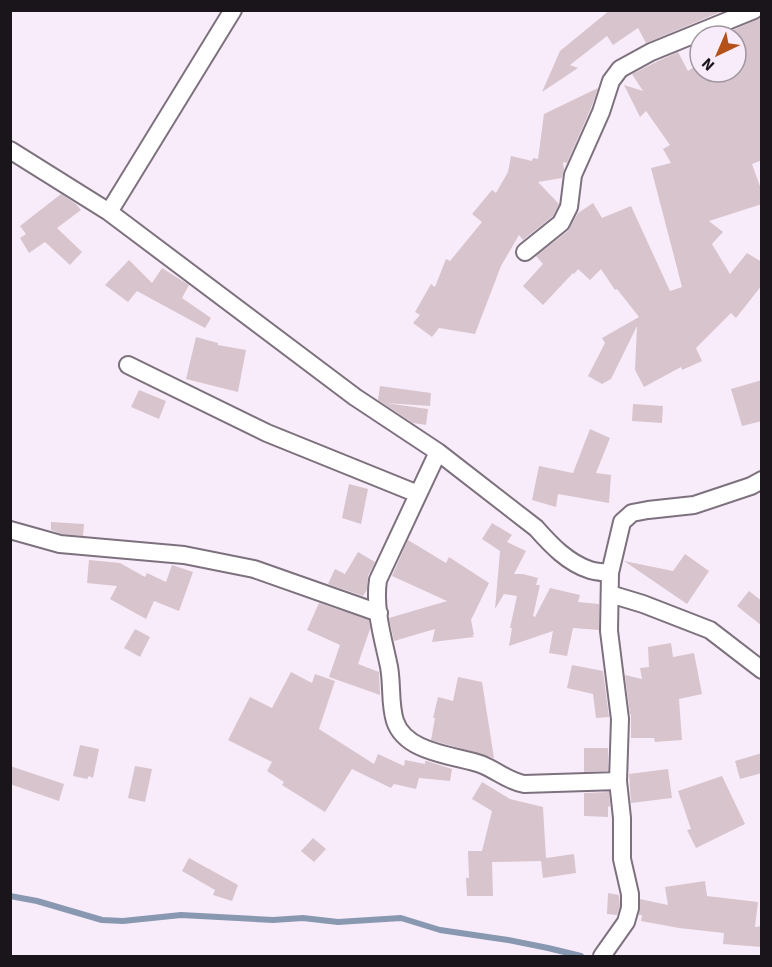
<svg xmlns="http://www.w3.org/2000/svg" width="772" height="967" viewBox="0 0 772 967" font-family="'Source Sans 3',sans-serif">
<rect width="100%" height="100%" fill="#f9ecfa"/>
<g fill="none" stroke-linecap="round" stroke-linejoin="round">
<path stroke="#8998b1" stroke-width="6" d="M10,896L37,901L102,920L123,921L181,915L273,920L303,918L338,922L401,918L440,930L508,940L548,948L581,956"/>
</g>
<path fill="#d8c4cc" d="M610,10H725L646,43L638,28L613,45L607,36L570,65L578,68L542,92L560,51Z
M762,17V160L752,164L762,192V204L709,221L723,232L712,244L730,274L747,253L762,262V285L736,318L731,313L696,348L702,361L682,370L681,367L644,387L635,370L637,326L611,379L602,384L588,376L605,343L602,338L639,317L617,289L615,290L601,269L590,280L578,269L574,274L573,273L543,305L523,286L543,264L536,256L568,231L578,213L593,203L602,218L631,206L670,291L682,287L651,168L671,163L663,149L670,145L646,111L640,117L624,85L643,91L632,74L656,62L678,52L688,71L695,66L699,72H736V36L733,30Z
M598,88L591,108L567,163L563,162L564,169L562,178L538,182L559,204L553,216L523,240L519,235L501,266L475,334L439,328L432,337L413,323L420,315L415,312L431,284L435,287L446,259L450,261L482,222L472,214L492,190L496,193L508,172L511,156L532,161L533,158L538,159L544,114Z
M61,194L76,204L81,210L57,228L82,252L70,265L45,242L29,253L20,238L26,234L20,226Z
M129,260L152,283L162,268L189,285L182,298L211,318L205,328L137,291L128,302L105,285Z
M196,337L218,343V345L246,350L238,392L186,379Z
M762,380V421L742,426L731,389Z
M380,386L431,393L430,406L386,403L428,409L426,425L413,423L378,400Z
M139,390L166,401L159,419L131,407Z
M633,404L663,406L662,423L632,421Z
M590,429L610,438L596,473L611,475L609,503L558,494L556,507L532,500L539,466L573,473Z
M349,484L368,489L361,524L342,518Z
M51,522L84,524L83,536L62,534L51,530Z
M492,523L512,535L507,542L526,551L514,574H523L538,578L536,585H540L533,616L535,617L550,588L580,595L578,602L599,604V630L573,628L567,656L549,653L553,631L509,646L512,628H510L517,596L504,594L495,609L500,551L482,539Z
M408,540L446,563L449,557L489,583L471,620L474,635H472L474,637L432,642L435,629L394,641L389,618L447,601L392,576Z
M358,552L375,562L368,576L367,590L363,596L328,584L335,569L345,574Z
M685,554L709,571L687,604L624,561L673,571Z
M89,560L120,563L145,577L147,573L166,582L172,565L193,572L179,611L154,601L146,619L110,599L117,586L87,583Z
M749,591L762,601V626L737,606Z
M319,603L369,620L370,629L358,664L379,672L380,695L329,677L340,645L307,630Z
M135,629L150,637L140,657L124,648Z
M671,643L673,657L694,653L702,694L679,699L682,740L655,742L654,738H631V714H630L625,675L642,679L640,668L649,667L648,647Z
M572,665L603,671L609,717L596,718L593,694L567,688Z
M291,672L312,683L315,674L335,681L319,729L374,764L378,754L404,766L405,760L425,764V761H427L452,769L450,781L419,778L416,789L394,784L391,788L352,769L325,812L282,785L284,782L267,771L272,762L228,740L250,697L272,708Z
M458,677L482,682L494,758L431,740L435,718H433L438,697L453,701Z
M80,745L99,749L93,778L89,776L87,779L73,776Z
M584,748H608V771L584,772Z
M762,753V773L740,779L735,761Z
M10,766L64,784L59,801L10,784Z
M135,766L152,769L145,802L128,798Z
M668,769L672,798L631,803L629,774Z
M722,776L745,824L696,848L687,830L691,829L678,791Z
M482,782L510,799L543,807L546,858L574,854L576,873L543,878L541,861L492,862L493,896H467L466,878H469L468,851H482L492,811L472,799Z
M609,792L610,806L608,807V817L584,816V793Z
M313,838L326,849L314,862L301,851Z
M189,858L238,885L232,901L213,895L215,890L182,871Z
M705,881L707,896L758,902L755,927L762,926V947L723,944L724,933L679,928L641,921L642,915H639L640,899L668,905L665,887Z
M608,893L619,895L620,907L617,915L607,914Z"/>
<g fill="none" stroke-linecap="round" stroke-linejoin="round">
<defs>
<path id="minor" d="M10,150L109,212L355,397L438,452L378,580C374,607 382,635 388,662C393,681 389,702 395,721C406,754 456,755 483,765C497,771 508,781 524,784L618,781
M109,212L233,10
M525,252L561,223L569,207L573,175L601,112L611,81L620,69L651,52L754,10
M128,365L267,433L418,494
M438,452L536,528C551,545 568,563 590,570C596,572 603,572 610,573L609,631L620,719L618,781L622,818V859L630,894V908L626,922L602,956
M10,530L60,544L184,555L254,569L379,613
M610,573L622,522L632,513L648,510L694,505L751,486L762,480
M610,594L643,604L710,630L762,670"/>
</defs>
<use href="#minor" stroke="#7d717e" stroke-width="20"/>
<use href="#minor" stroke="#fff" stroke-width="16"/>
</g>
<rect width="772" height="967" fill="none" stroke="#1a151a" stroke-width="24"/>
<g transform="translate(718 54) rotate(224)"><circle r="28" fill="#f9ecfa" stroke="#a096a0" stroke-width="1.5"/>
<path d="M0-4.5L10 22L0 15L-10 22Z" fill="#b45119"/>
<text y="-9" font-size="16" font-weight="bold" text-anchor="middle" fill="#1a151a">N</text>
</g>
</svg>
